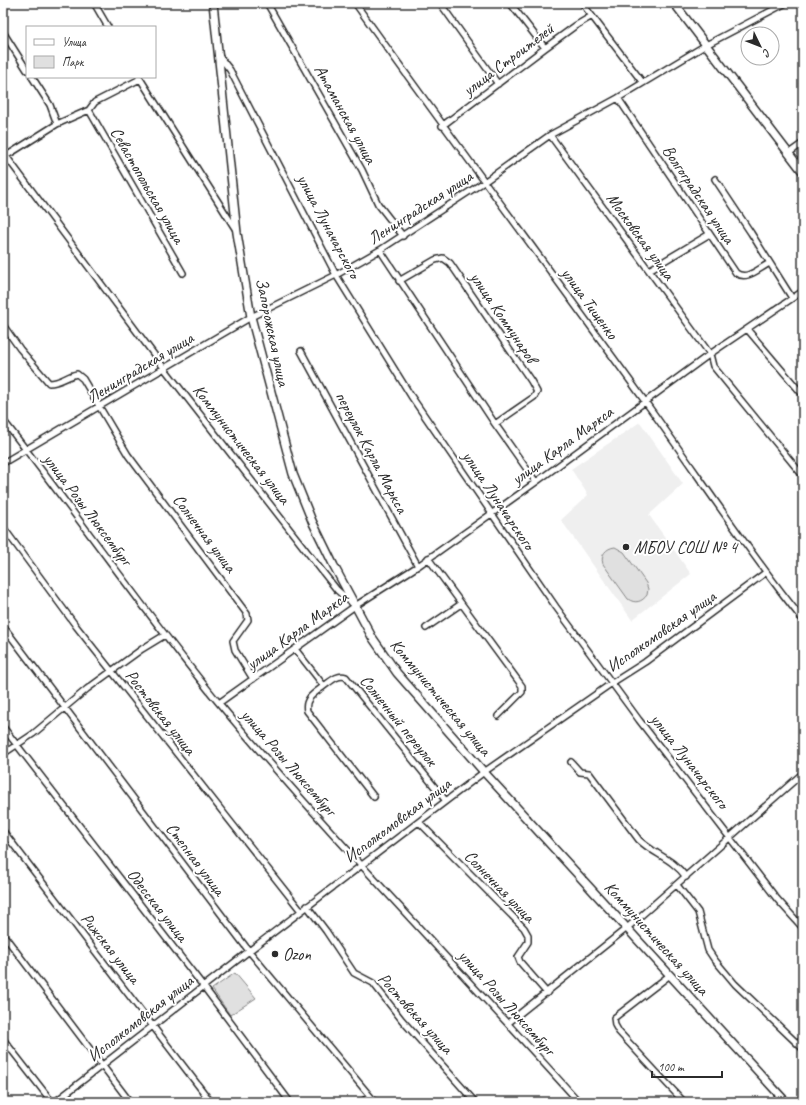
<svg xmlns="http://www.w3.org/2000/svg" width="806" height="1105" viewBox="0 0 806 1105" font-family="Caveat,sans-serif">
<rect width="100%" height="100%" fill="#fff"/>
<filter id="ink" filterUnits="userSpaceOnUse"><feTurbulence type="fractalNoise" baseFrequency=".025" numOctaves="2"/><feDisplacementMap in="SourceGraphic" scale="8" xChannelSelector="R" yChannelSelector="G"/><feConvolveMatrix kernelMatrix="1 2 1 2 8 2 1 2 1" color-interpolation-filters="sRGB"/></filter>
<g filter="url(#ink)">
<path fill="#efefef" d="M640,422L683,484L649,515L691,574L632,620L561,520L588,495L571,469Z"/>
<path fill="#e0e0e0" stroke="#868686" d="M615,547L624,552L646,583L648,589L647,595C642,602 635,604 628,599L603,564C600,555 606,548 615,547Z
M235,973L256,998L230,1015L212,989Z"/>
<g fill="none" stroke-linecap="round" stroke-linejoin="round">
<defs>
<path id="minor" d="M94,3L108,27
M267,3L362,170L378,204L403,236
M355,3C450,136 548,267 644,400C697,473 746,549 803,620
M440,3L498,84
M510,3L545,48
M582,3L643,83
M3,32L27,70
M219,56L230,70L336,275L411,396L556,607L639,720L777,899L803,928
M32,77L50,105L57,124
M139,77L236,230
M618,98L736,273C747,281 759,268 770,263
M89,110L183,273
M442,126L545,48L575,26L592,16
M550,135L710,354L713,366L803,476
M3,152L164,368L322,571L337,590L353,604
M789,153L803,143
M6,156L57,124L89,110L95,102L140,79
M715,179L751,233L792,298
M380,250L495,424L536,482
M649,270L708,235
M399,281L435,260L443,258L450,263L531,381L537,392L534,397L495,424
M3,325L20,349L49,383C60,383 67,376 77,374L83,379L128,455L247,614L248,620L233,641L235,650L253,679
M747,329L803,395
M301,351L418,566
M3,420C76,513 143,610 218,702C333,840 459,968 579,1102
M3,463L251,317L336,275L380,250L484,182L550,135L618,98L706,45L786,3
M3,527L76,626L301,911
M428,558L522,686V692L498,716
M3,626L249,951L375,1102
M426,628L461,604
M295,649L324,686C315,693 304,698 307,711L374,797
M324,686C331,681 338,674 346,677L446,801
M219,703L355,606L418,566L536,482L710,354L803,291
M3,727L204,987L290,1102
M3,754L33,734L87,689L142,649L165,635
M571,762L580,772L589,773L639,840C655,855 672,858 686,877
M419,822L524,928L528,935V942L518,957L520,962L547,993
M3,831L211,1102
M677,885L698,912L708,950L714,959L735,984L803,1049
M307,906L326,931L354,973L373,983L402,1020L475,1102
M3,934L130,1102
M670,975L614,1018L615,1025L619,1032L684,1102
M508,1023L627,928L803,773
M3,1039L52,1102
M55,1102L249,951L484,772L612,683L645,662L765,573
M362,1102L370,1096"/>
<path id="secondary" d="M213,3L237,233L251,317L293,474L312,521L334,566L372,637L397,673L484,772L786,1102
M674,3L803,172"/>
</defs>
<use href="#minor" stroke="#2b2b2b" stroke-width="8"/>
<use href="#secondary" stroke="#2b2b2b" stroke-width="10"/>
<use href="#minor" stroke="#fff" stroke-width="5"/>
<use href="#secondary" stroke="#fff" stroke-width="7"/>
</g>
</g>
<g fill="#2b2b2b" stroke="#fff" stroke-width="1.5">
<circle cx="626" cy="547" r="4"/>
<circle cx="275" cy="954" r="4"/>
</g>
<g text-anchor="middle" stroke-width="4" stroke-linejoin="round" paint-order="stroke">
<g font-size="17" fill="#2b2b2b" stroke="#fff">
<text transform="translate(508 59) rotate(-37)" y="6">улица Строителей</text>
<text transform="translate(346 114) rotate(61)" y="6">Атаманская улица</text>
<text transform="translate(148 185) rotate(60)" y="6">Севастопольская улица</text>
<text transform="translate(699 194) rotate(56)" y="6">Волгоградская улица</text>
<text transform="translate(420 207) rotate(-33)" y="6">Ленинградская улица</text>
<text transform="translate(329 226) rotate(62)" y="6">улица Луначарского</text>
<text transform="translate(641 236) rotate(54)" y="6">Московская улица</text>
<text transform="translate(590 303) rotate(54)" y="6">улица Тищенко</text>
<text transform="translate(504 317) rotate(56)" y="6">улица Коммунаров</text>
<text transform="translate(273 332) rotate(78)" y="6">Запорожская улица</text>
<text transform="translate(140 367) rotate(-31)" y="6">Ленинградская улица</text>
<text transform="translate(242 444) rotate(52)" y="6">Коммунистическая улица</text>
<text transform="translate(562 445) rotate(-36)" y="6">улица Карла Маркса</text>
<text transform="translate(372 452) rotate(62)" y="6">переулок Карла Маркса</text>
<text transform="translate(499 500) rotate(56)" y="6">улица Луначарского</text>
<text transform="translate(88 509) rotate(53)" y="6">улица Розы Люксембург</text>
<text transform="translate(205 533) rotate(53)" y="6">Солнечная улица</text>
<text transform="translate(297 630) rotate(-36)" y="6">улица Карла Маркса</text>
<text transform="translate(661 631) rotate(-35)" y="6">Исполкомовская улица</text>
<text transform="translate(441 697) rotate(50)" y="6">Коммунистическая улица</text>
<text transform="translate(161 712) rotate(52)" y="6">Ростовская улица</text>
<text transform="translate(399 720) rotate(51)" y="6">Солнечный переулок</text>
<text transform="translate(690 761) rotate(52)" y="6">улица Луначарского</text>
<text transform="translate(289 762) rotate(49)" y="6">улица Розы Люксембург</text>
<text transform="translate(397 820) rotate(-37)" y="6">Исполкомовская улица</text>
<text transform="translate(196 859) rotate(53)" y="6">Степная улица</text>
<text transform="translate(500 886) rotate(46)" y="6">Солнечная улица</text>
<text transform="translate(158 905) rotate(52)" y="6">Одесская улица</text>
<text transform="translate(657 938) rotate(48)" y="6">Коммунистическая улица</text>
<text transform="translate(111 948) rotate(52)" y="6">Рижская улица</text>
<text transform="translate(507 1002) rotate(48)" y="6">улица Розы Люксембург</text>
<text transform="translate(416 1013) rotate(48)" y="6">Ростовская улица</text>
<text transform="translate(140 1018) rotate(-38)" y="6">Исполкомовская улица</text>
</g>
<g font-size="17" fill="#2b2b2b" stroke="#fff" text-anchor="start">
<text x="634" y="553">МБОУ СОШ № 4</text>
<text x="283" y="960">Ozon</text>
</g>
</g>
<rect width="806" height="1105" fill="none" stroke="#fff" stroke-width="16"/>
<rect x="8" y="8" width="790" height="1089" fill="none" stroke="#2b2b2b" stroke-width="1.5" filter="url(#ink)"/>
<rect x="26" y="26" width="130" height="52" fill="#ffffff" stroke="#aaaaaa"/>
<rect x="34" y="39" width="20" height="6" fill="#ffffff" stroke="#aaaaaa"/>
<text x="62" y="46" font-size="12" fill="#2b2b2b">Улица</text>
<rect x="34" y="56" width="20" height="12" fill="#e0e0e0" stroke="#aaaaaa"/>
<text x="62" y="66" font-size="12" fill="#2b2b2b">Парк</text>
<g transform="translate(760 46) rotate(133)"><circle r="19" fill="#ffffff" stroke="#aaaaaa"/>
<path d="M0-3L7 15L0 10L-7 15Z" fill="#2b2b2b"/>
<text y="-6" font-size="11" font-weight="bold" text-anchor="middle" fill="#2b2b2b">С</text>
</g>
<path d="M652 1071v6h70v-6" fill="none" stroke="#2b2b2b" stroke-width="2"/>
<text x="658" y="1071" font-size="12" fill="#2b2b2b" stroke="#ffffff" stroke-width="3" paint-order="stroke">100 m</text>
</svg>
